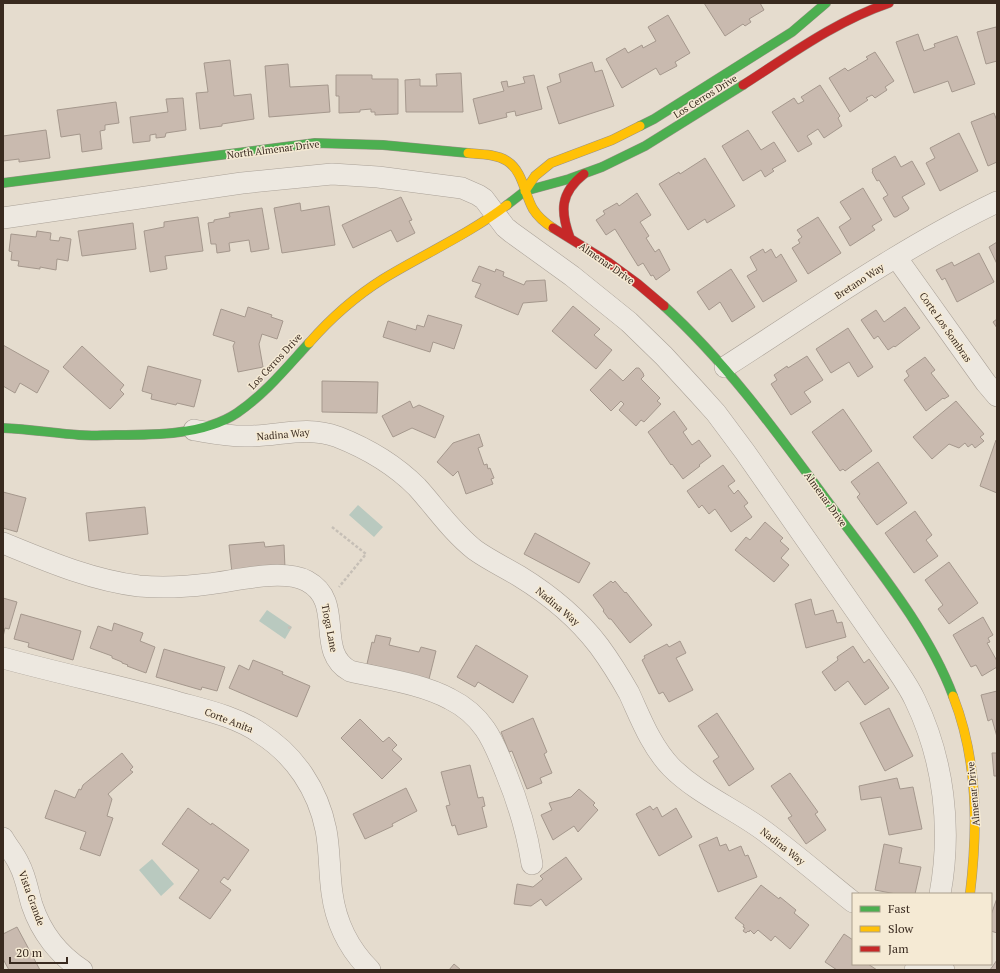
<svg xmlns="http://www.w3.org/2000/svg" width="1000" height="973" viewBox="0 0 1000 973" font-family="'PT Serif',serif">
<rect width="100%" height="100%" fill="#e5dcce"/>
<path fill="#b9c9bf" d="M358,505L383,527L374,537L349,515Z
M267,610L292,627L285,639L259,621Z
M152,859L174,884L161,896L139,870Z"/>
<path fill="#c9baaf" stroke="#a5988d" d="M704,3H760L764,10L749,19L751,22L745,26L743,24L725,36Z
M668,15L690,53L675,62L677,66L660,75L656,68L622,88L606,59L625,48L628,53L642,45L643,48L656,41L648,27Z
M996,27L997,29V61L986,64L977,32Z
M918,34L924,51L935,47L934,44L957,36L975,84L952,92L948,81L914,93L896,42Z
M875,52L894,81L885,87L887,90L875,98L872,95L866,98L868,100L850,112L829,78L845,68L848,71L868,59L866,57Z
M230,60L234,96L251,94L254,119L222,124V126L200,129L196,93L208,92L204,63Z
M592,62L595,72L602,70L614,106L559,124L547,87L561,82L559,74Z
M288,64L290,87L328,85L330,112L269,117L265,66Z
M461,73L463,112H406L405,80L420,79V86H437L436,74Z
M336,75H372V79H398V114L375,115V112H371V109L360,110V112L339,113V96H336Z
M534,75L542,109L516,116L515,111L506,113L507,117L479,124L473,99L504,91L501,82L507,81L508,87L525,83L523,77Z
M820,85L840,116L838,118L842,126L824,138L818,129L807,136L812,144L798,152L772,112L794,98L798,104L804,101L801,97Z
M183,98L186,130L166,133L165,137L156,138V134L150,135V141L133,143L130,117L168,112L166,99Z
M116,102L119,123L105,125V130L100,131L102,149L82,152L80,134L61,137L57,110Z
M994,113L997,121V162L988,166L971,122Z
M46,130L50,158L19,162V159L3,161V136Z
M748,130L761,150L774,142L786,161L772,169L774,171L765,177L761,170L743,181L722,146Z
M959,133L978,171L940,191L926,163L935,158L930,148Z
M895,156L901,167L912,161L925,184L902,197L909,208L908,210L896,217H894L883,198L888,195L879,180L877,181L872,172L873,171L872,169Z
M705,158L735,206L707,223L705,219L688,230L659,184L679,172L680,174Z
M863,188L882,220L872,226L875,230L850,246L839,227L851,219L840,202Z
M637,193L651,215L640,222L649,236L646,238L655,252L659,249L670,270L656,280L653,275L651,276L643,263L638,266L615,229L606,235L596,220L605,214L603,211L617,203L619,206Z
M401,197L412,220L409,221L415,233L397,242L391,230L353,248L342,225Z
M300,203L301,211L329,206L335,245L282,253L274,208Z
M262,208L269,249L251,252L249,240L229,243L230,251L217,253L216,244H211L208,223L214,222V220L230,217L229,213Z
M198,217L203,251L165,256L167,269L150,272L144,231L164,227V222Z
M818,217L841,253L808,274L792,248L800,243L798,240L802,237L797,230Z
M133,223L136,249L82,256L78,231Z
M37,231L51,233L50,240L59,241L60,237L71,239L68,261L57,259L56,270L40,267V269L18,266L19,261L11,260L12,252L9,251L11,234L36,237Z
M997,242V264L989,247Z
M763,249L765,253L771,249L776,258L781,254L797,281L763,302L747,276L757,270L750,257Z
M979,253L994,282L957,302L945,278L942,280L936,270L952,262L954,266Z
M479,266L495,272L496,269L504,272L503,276L524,285L526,281L545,280L547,301L523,303L518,315L475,297L481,284L472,281Z
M731,269L755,307L732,322L720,302L709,310L697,292Z
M573,306L600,329L594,335L612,350L596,369L552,331Z
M248,307L272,315L271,317L283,321L277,339L262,334L259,344L263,367L238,372L233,346L235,342L213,335L221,309L245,317Z
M905,307L920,328L895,347L894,346L888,350L878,336L874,339L861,320L876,310L884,322Z
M428,315L462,325L454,349L433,342L430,352L383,337L388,321L416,330L417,325L424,327Z
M997,319V328L993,322Z
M848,328L873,367L858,377L849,362L831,373L816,349Z
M3,345L49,371L37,393L20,383L15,393L3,386Z
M82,346L124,385L120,390L124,394L110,409L63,367Z
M807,356L823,380L804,392L811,402L791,415L771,384L777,380L774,375L787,366L788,368Z
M925,357L935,370L931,373L949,396L944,399L943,398L926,411L904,380L909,376L906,371Z
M148,366L201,380L194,407L177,403L176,405L151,399L152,394L142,391Z
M636,368H639L643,373L644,376L641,379L660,398L657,401L661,404L644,422L641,420L636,426L619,410L624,404L621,401L611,411L590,390L610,369L623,381Z
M322,381L378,382L377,413L322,412Z
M410,401L413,408L419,405L444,416L435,438L412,428L393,437L382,416Z
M956,401L984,434L980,437L984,441L975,448L972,444L968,447L965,443L959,448L949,444L932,459L913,437Z
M843,409L872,451L845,471L843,469L840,471L812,432Z
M674,411L687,429L683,432L692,445L699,440L711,456L699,465L700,466L683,479L672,464L671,465L648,432Z
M479,434L483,446L478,448L484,465L487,464L488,469L490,468L494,478L491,479L493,484L466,494L458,471L453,476L437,462L453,443Z
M996,440L997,441V493L980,486Z
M878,462L907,503L877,525L857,497L860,494L851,482Z
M723,465L735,481L728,486L734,494L738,490L748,503L744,506L752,517L731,532L715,509L709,514L702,505L699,508L687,491Z
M3,492L26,498L17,532L3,528Z
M145,507L148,534L89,541L86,513Z
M915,511L932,535L926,540L938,556L914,573L885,533Z
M765,522L783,538L780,541L789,549L781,558L789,565L774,582L735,550L746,537L750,540Z
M535,533L590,563L579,583L524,554Z
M264,542L265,547L284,545L285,568L232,573L229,545Z
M949,562L978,603L949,624L938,609L943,605L925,580Z
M611,581L613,583L615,581L625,593L626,592L652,625L630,643L611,619H609L603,611L604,610L593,595Z
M3,598L17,602L9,629L5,628L3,637Z
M811,599L815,615L833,610L837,623L842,622L846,637L806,648L795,604Z
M21,614L81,631L73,660L28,647L29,643L14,639Z
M983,617L993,635L988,638L990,642L987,643L997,661V667L982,676L976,665L971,667L953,635Z
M114,623L143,633L140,641L155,647L146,673L127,666L128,665L122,663V662L112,658V656L90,648L98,626L112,631Z
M376,635L391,638L389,645L419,652L421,647L436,651L429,679L367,664L372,642L374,643Z
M680,641L686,653L676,658L693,690L669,702L663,692L659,694L642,660L645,658L644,656L667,644L669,647Z
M476,645L528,676L513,703L478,682L475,687L457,677Z
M853,646L864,663L869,659L889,688L865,705L848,681L835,691L822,672L838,660L837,657Z
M164,649L225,667L217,691L202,687L201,690L156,677Z
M253,660L283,672L282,674L310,686L297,717L229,688L239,665L249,670Z
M997,691V737L992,719L988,721L981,695Z
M889,708L913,756L885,771L860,723Z
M717,713L754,769L729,786L713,761L719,757L698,726Z
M533,718L547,752L544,754L552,773L540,778L542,783L527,789L512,751L509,752L501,732Z
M360,719L383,742L389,737L397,745L392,750L402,759L382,779L341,738Z
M122,753L133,767L130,770L133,772L108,794L112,799L107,816L113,818L100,856L80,849L86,832L45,818L55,790L75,798L79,789L81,790L83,785Z
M992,753H997V776H994Z
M470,765L478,798L483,797L485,806L482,807L487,827L458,835L455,825L452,826L446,806L450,805L441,772Z
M790,773L818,812L815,814L826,830L806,844L788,818L792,816L771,786Z
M897,778L900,789L913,787L922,829L889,835L881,797L861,800L859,786Z
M406,788L417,811L392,824L393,826L365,839L353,814Z
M579,789L595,803L593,805L598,810L578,832L574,826L553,840L541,815L552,810L549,803L571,797Z
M650,806L653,810L657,807L662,817L676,808L692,837L659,856L636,814Z
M188,808L211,825L212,823L249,850L228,880L224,877L220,882L231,890L210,919L179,898L199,870L162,844Z
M717,837L720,846L726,844L729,851L741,846L745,856L748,855L757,877L718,892L699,845Z
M884,844L902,848L899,863L921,867L915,894H896L875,890Z
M566,857L582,879L546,906L541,899L531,906L514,904L517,884L533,887L543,879L540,876Z
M761,885L779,899L780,897L796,910L794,913L809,925L790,949L775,936L771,941L758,930L754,934L750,930L749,932L748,931L746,933L743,931L745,928L743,927L744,925L735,918Z
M997,898V933L991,931V915Z
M17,927L40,970H9L3,959V934Z
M844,934L853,940V964H868L877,970H837L825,962Z
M997,960V970H990Z
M454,964L461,970H449Z"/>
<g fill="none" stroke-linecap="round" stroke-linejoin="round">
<defs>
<path id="street" d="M3,218L242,183L332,174L378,177L462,188L478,195L484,199L505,227L511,232L572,276L629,322L664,356L698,393L716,413L745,452L893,664C901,676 909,687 915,700C944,760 952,829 940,894
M896,257L986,383L997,396
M725,367C814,310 901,248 997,202
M194,430C212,433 230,437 249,436C281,436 305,425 338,437C366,448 395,465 417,487C436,508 452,532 475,550C489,560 504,567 519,576C550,595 577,617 599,646C610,661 620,677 629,693C641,719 651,746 671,767C698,794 733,808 763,830C794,853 823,878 853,902
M3,543C47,561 91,580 139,586C161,588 185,587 208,584C235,581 282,568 307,581C346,602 314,651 350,671C383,679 420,683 450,699C464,706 476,716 485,729C494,742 500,758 506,773C518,802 527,832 532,864
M3,658C58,673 114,685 170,700C200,709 234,715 260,733C295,755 318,790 326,830C330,851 329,872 332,893C336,923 348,948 370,970
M3,838C8,847 15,855 19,864C26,877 28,892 32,905C41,932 59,955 82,970
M933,964L944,970
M915,970L918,964"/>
<path id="fast" d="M640,126L654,119L792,32L826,3
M3,183L315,143L383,145L468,153
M507,205L525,191L569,179L602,167L645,146L743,85
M664,306C733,369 785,444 840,518C881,573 929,632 953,696
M3,428C29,429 53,433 79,435C91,436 103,435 116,435C154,435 204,435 237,413C265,394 286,368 309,343"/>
<path id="slow" d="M468,153C480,154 496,154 507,161C523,171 524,193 533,209C538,217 545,223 553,228
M525,191L535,176L551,163L612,140L640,126
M309,343C330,319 356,296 383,279C424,254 469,234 507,205
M953,696C978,760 978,827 970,894"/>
<path id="jam" d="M743,85C790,55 836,21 889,3
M553,228L608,262L638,284L664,306
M570,238C560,211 560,193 584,174"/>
</defs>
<use href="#street" stroke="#aaa197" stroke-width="22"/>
<use href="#fast" stroke="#9a9186" stroke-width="10"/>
<use href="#slow" stroke="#9a9186" stroke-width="10"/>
<use href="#jam" stroke="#9a9186" stroke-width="10"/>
<path stroke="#c6bfb6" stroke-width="2.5" stroke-dasharray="3 2" stroke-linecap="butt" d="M332,527L366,554L339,587
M288,628L292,627"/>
<use href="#street" stroke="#ede8e0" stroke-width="21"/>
<use href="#fast" stroke="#4caf50" stroke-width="9"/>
<use href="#slow" stroke="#ffc107" stroke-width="9"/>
<use href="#jam" stroke="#c62828" stroke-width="9"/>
</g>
<g text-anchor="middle" stroke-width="3" stroke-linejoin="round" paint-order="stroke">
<g font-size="10" fill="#392a1f" stroke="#f5ead4">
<text transform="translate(705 96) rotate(-32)" y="4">Los Cerros Drive</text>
<text transform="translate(273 149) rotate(-7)" y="4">North Almenar Drive</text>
<text transform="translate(607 263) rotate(35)" y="4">Almenar Drive</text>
<text transform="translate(859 281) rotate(-33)" y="4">Bretano Way</text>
<text transform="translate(946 327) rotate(55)" y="4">Corte Los Sombras</text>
<text transform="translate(275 361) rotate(-47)" y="4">Los Cerros Drive</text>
<text transform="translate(283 434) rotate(-5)" y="4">Nadina Way</text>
<text transform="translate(826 499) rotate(54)" y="4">Almenar Drive</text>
<text transform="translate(558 606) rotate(40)" y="4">Nadina Way</text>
<text transform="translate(330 628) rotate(79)" y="4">Tioga Lane</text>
<text transform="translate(229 720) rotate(21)" y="4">Corte Anita</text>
<text transform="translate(973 794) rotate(-95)" y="4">Almenar Drive</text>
<text transform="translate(783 846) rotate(38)" y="4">Nadina Way</text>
<text transform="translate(32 898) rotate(70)" y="4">Vista Grande</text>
</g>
</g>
<rect width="1000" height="973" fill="none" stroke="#392a1f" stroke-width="8"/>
<rect x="852" y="893" width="140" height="72" fill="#f5ead4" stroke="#aa9d8c"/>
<rect x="860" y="906" width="20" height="6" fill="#4caf50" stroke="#aa9d8c"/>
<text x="888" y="913" font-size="12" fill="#392a1f">Fast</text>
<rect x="860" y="926" width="20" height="6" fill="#ffc107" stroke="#aa9d8c"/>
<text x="888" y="933" font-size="12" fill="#392a1f">Slow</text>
<rect x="860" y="946" width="20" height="6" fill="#c62828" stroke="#aa9d8c"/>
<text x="888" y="953" font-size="12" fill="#392a1f">Jam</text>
<path d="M10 957v6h57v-6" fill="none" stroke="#392a1f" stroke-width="2"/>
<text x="16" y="957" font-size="12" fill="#392a1f" stroke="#f5ead4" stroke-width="3" paint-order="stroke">20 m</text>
</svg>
